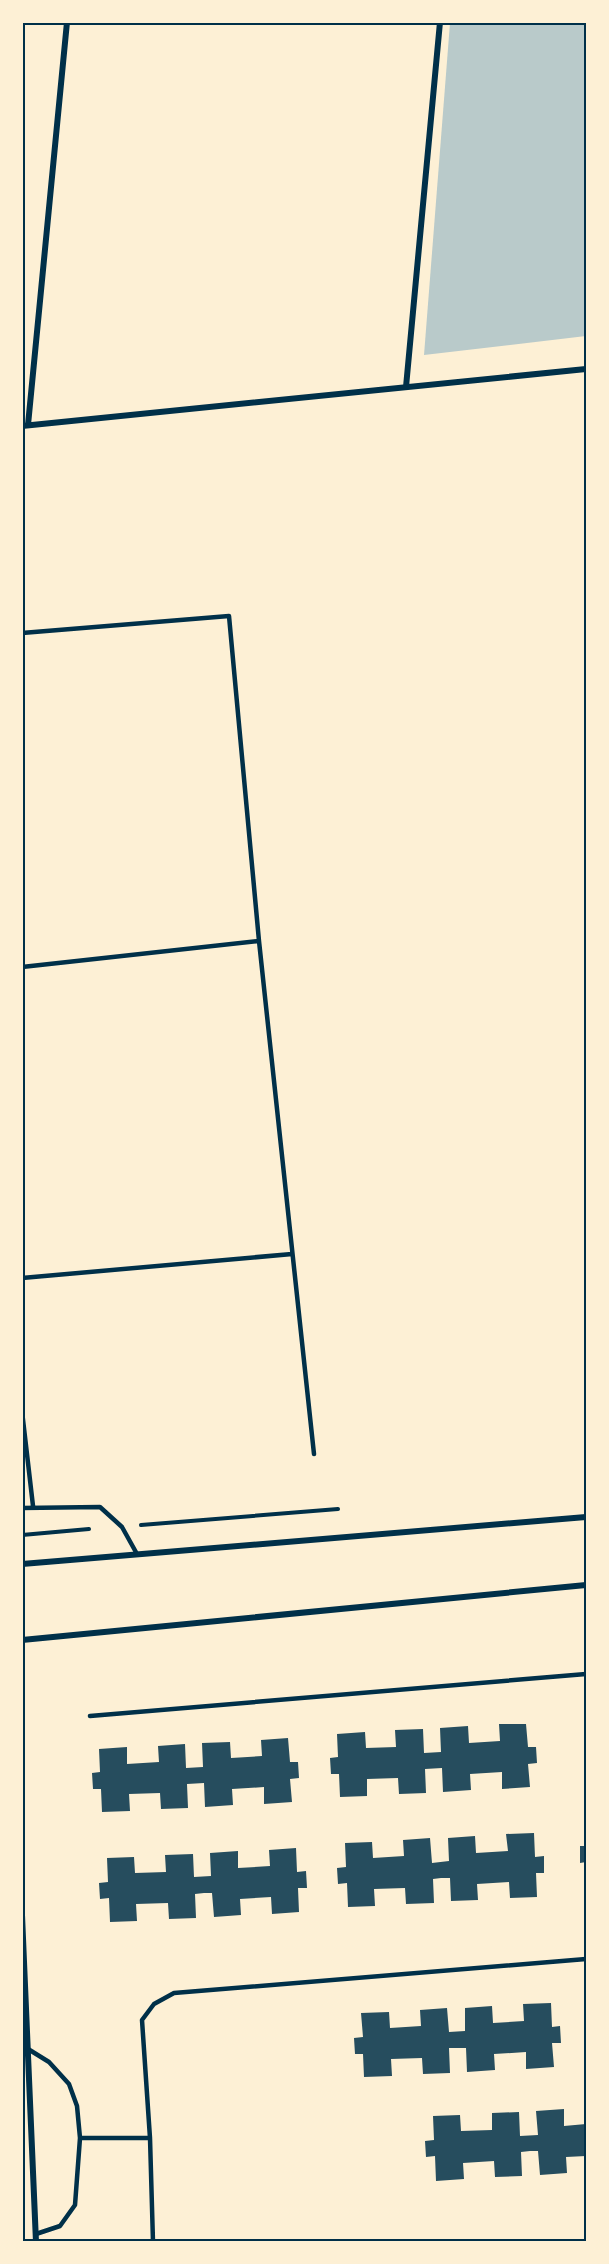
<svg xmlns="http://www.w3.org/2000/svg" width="609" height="2264" viewBox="0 0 609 2264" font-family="'IBM Plex Sans',sans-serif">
<rect width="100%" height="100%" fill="#fdf0d5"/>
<path fill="#b9caca" d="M450,23H586V336L424,355Z"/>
<path fill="#264d5e" d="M499,1724H526L528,1747H536L537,1763L528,1764L530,1787L502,1789V1772L470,1774L471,1790L443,1792L442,1768L425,1769L426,1793L399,1794L398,1778L367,1779V1796L340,1797L339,1774H331L330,1758L338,1757L337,1734L365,1732L366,1748L396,1747L395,1730L423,1729L424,1753L441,1752L440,1728L468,1726L469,1743L500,1741Z
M288,1738L290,1762H298L299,1778L290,1779L292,1802L264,1804V1787L232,1789L233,1805L205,1807L204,1783L187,1784L188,1808L161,1809L160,1793L129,1794L130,1811L102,1812L101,1789H93L92,1773L100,1772L99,1749L127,1747V1764L159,1762L158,1746L185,1744L186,1768L203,1767L202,1743L230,1742L231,1758L262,1756L261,1740Z
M534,1833L535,1857L544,1856V1873H536L537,1897L510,1898L509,1882L477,1884L478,1900L451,1901L450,1878H441L433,1879L434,1903L406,1904L405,1888L374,1889L375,1906L348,1907L347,1883L338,1884L337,1868L346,1867L345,1843L372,1842L373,1858L404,1856L403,1840L430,1838L432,1863L449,1861L448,1838L475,1836L476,1853L508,1851L506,1834Z
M580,1846H586V1862L580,1863Z
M296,1848L297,1872L306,1871L307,1888H298L299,1912L272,1914L271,1897L240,1899L241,1915L214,1917L212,1893H204L195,1894L196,1918L169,1919L168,1903L136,1904L137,1921L110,1922L109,1898L100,1899L99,1883L108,1882L107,1858L134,1857L135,1873L166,1872L165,1855L193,1854L194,1877L211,1876L210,1853L238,1851V1868L270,1866L269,1850Z
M551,2003L552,2027L560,2026L561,2043H552L554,2067L526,2069V2052L494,2054L495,2070L467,2072L466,2048H449L450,2073L423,2074L422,2058L391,2059L392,2076L364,2077L363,2054H355L354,2038L363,2037L361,2013L389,2012L390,2028L421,2026L420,2010L447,2008L449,2032L465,2031V2008L492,2006L493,2023L524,2021L523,2004Z
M564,2109V2126L586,2124V2156L566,2157L567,2173L540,2175L538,2151H530L521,2152L522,2176L495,2177L494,2161L463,2163L464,2179L436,2181L435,2156L426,2157L425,2141L434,2140L433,2116L460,2115L461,2131L492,2130V2113L519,2112L520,2136L538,2135L536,2111Z"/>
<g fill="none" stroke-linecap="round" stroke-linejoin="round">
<path stroke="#003049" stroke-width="4" d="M141,1525L338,1509
M22,1535L89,1529"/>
<path stroke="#003049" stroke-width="4.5" d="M22,633L229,616L259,941L314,1454
M22,967L259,941
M22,1278L292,1254
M22,1411L33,1506
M22,1508L100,1507L122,1527L137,1554
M90,1716L586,1674
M28,2049L49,2062L69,2084L77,2106L80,2138L75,2205L60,2226L36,2234
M80,2138H150
M153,2242L150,2138L142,2020L154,2004L174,1993L586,1959"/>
<path stroke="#003049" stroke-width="6" d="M406,387L440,22
M28,425L67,22
M22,426L586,369
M22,1564L586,1517
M22,1640L586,1585
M22,1915L36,2242"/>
</g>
<rect width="609" height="2264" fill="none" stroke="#fdf0d5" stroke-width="48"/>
<rect x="24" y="24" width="561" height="2216" fill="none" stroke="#003049" stroke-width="2"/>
</svg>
